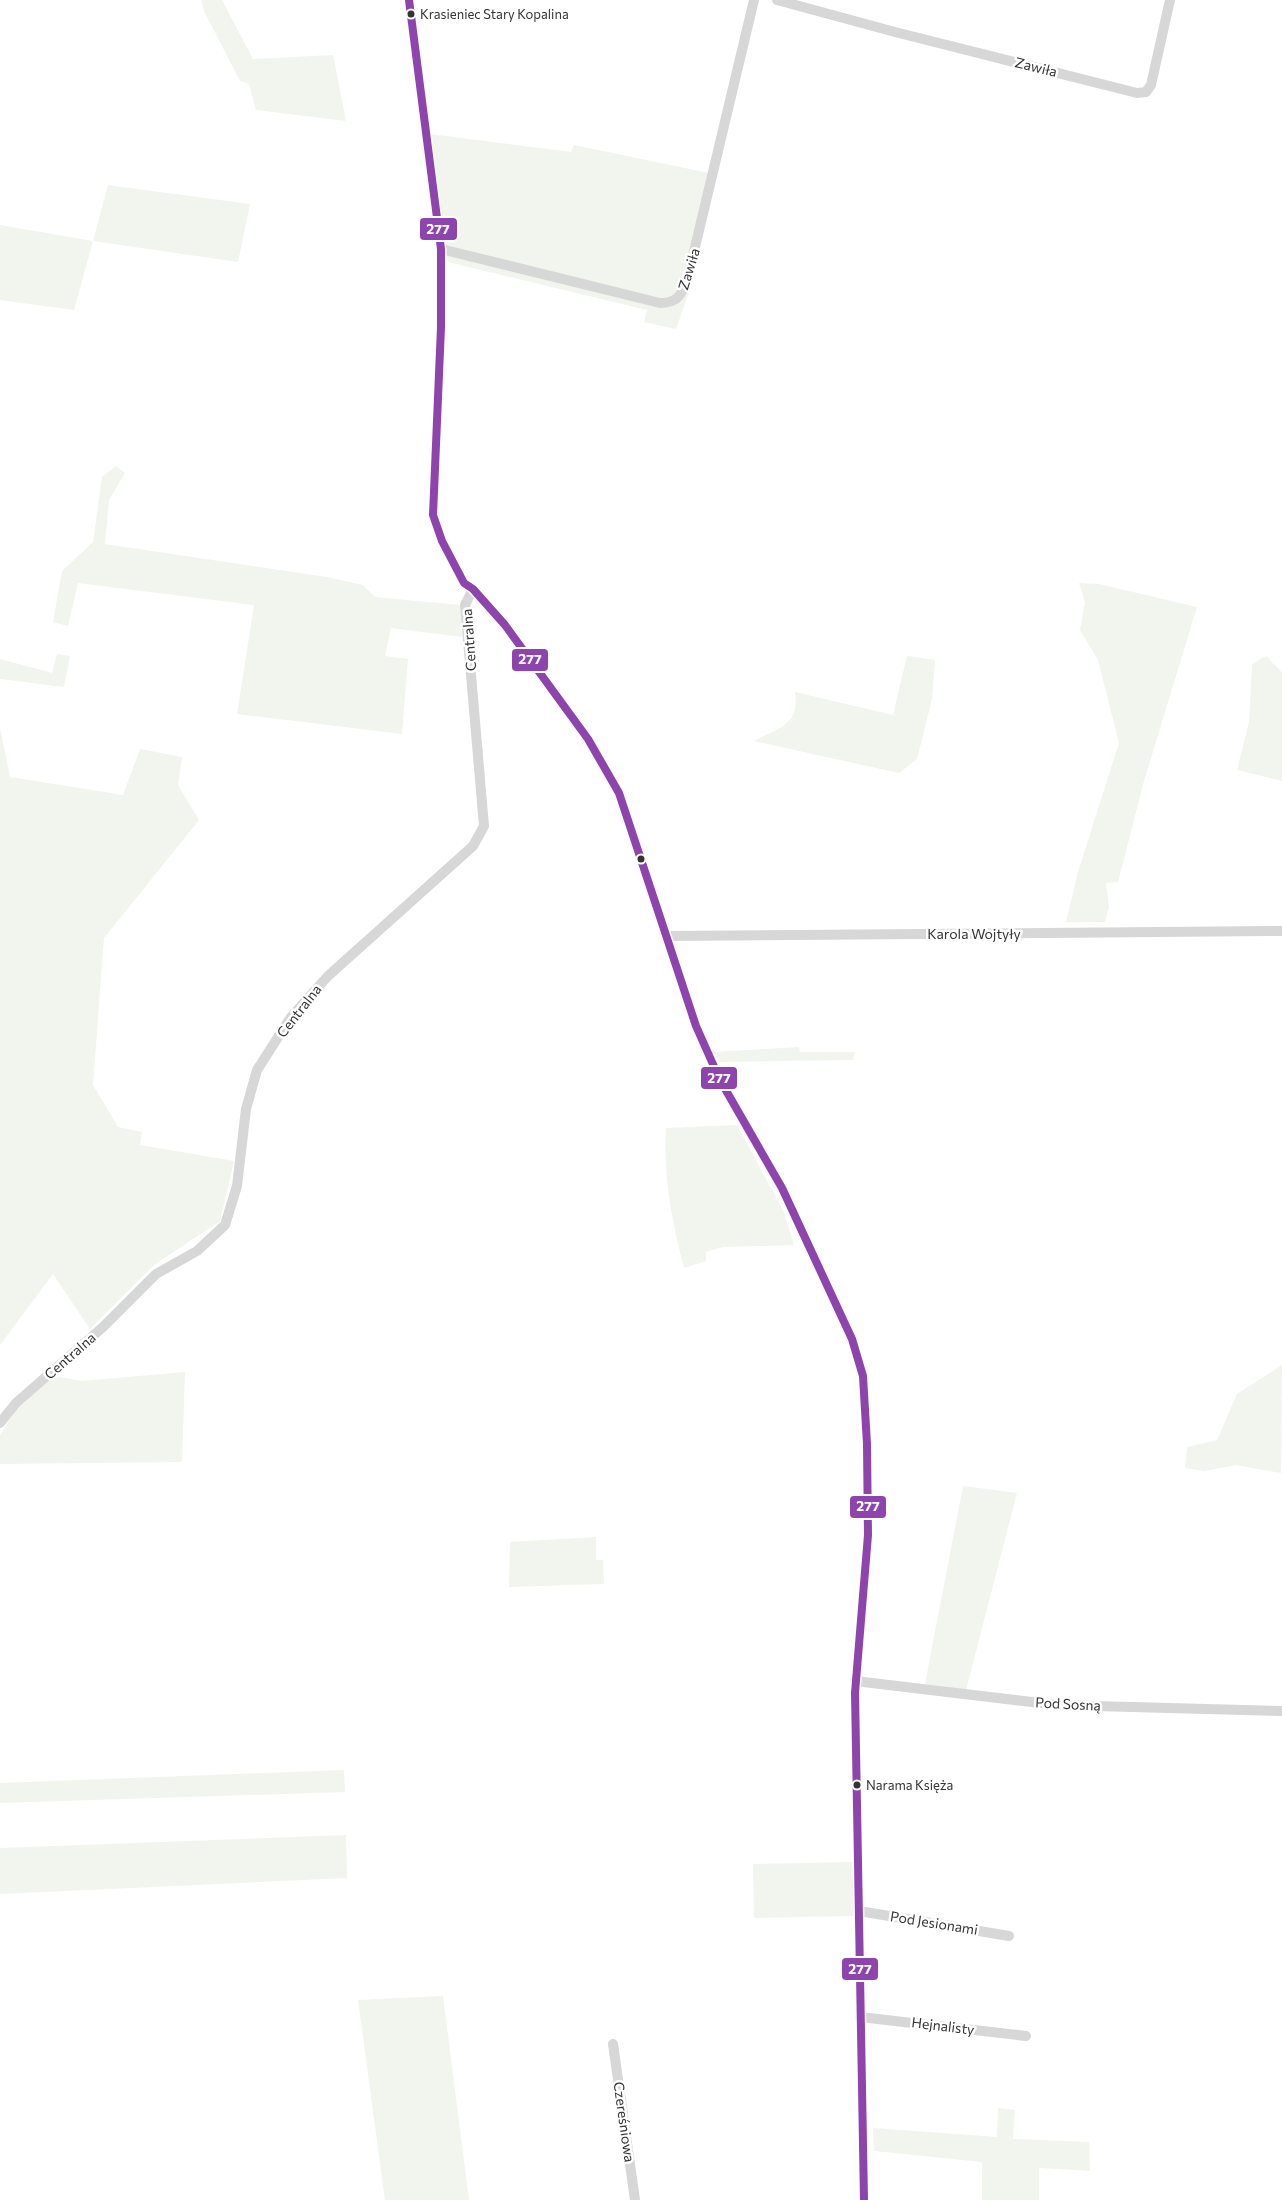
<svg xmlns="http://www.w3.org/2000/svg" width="1282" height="2200" viewBox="0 0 1282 2200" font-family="Commissioner,sans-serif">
<rect width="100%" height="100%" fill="#fff"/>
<path fill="#f1f5ed" d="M201,0H222L253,59L333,55L346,121L256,110L249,84L240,81L204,11Z
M430,134L571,152L574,145L709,173L685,286L676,297L661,302L445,246Z
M108,185L250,204L238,262L93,241L74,310L0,300V225L93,241Z
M450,253L654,305H676L690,290L676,329L644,322L647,310L448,262L446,256Z
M116,466L125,473L109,500L105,544L327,577L363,585L375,597L460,605L462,637L391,628L385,656L408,659L402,734L237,714L254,605L78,583L68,626L53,622L62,571L93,542L102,477Z
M1079,583L1099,584L1197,607L1144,781L1118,882L1106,883L1109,907L1105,922H1066L1078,872L1119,743L1098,660L1080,630L1085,602Z
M57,654L70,656L64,687L0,679V659L52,673Z
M907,656L935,660L932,699L917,759L899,773L754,741C779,728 800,725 795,692L893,715Z
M1266,656L1282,672V781L1237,770L1249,722L1252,664Z
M0,728L10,777L123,795L140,749L182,757L178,785L199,820L104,938L93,1085L118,1127L142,1132L140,1145L234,1161L220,1221L154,1265L90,1329L53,1274L0,1345Z
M799,1047L800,1052H855L853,1060L720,1062L713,1052Z
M737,1125L783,1210L794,1245L723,1247L706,1252V1261L684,1268C672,1222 663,1176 666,1128Z
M1282,1365L1281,1473L1236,1465L1205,1471L1185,1468L1187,1447L1217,1440L1237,1394Z
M185,1372L182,1462L0,1464V1435L15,1411L54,1376L82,1381Z
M963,1486L1017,1493L966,1690L925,1684Z
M596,1537V1560H603L604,1584L509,1587L510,1542Z
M344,1770L345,1792L0,1803V1783Z
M346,1835L347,1878L0,1894V1848Z
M854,1862V1916L754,1918L753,1864Z
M443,1996L469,2200H385L358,2000Z
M998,2108L1015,2110L1013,2139L1089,2142L1090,2171L1039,2168V2200H982V2162L874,2151L873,2128L997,2137Z"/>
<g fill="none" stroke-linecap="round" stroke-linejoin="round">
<path stroke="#d7d7d7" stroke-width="10" d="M409,0L441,249V327L433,515L442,541L464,583L473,589L505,625L588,739L619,793L696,1026L720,1080L782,1188L852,1339L863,1376L867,1444L868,1535L855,1693L864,2200
M777,0L895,32L1137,93L1146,92L1151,85L1170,0
M441,249L660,303C675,303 679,298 686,285L754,0
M666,936L1282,931
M0,1423L16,1403L103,1327L156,1274L197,1251L225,1225L237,1186L246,1109L257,1070L291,1017L328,976L473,846L484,826L465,605L473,589
M855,1681L1057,1705L1282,1711
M859,1911L1009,1936
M860,2017L1026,2036
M613,2044L635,2200"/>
<defs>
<path id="bus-1" d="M409,0L441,249V327L433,515L442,541L464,583L473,589L505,625L588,739L619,793L696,1026L720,1080L782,1188L852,1339L863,1376L867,1444L868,1535L855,1693L864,2200"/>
</defs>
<use href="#bus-1" stroke="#fff" stroke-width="11"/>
<use href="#bus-1" stroke="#8e44ad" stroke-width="8"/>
</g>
<g fill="#333" stroke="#fff" stroke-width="2">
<circle cx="411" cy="14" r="4.5"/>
<circle cx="641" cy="859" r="4.5"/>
<circle cx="857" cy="1785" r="4.5"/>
</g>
<g text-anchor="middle" stroke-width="5" stroke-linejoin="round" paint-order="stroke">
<g font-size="13" fill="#333" stroke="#fff" text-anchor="start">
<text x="420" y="19">Krasieniec Stary Kopalina</text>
<text x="866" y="1790">Narama Księża</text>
</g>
<g font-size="14" fill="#333" stroke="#fff">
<text transform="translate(1036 67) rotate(14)" y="5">Zawiła</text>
<text transform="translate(689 269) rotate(-73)" y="5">Zawiła</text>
<text transform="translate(469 640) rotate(-94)" y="5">Centralna</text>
<text x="974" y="939">Karola Wojtyły</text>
<text transform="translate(299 1011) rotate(-52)" y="5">Centralna</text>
<text transform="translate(70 1356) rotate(-41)" y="5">Centralna</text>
<text transform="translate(1068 1704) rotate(3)" y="5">Pod Sosną</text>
<text transform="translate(934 1923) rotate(9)" y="5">Pod Jesionami</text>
<text transform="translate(943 2026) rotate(7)" y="5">Hejnalisty</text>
<text transform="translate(624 2122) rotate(82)" y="5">Czereśniowa</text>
</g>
</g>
<g stroke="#fff" stroke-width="2">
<rect x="419" y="217" width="39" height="24" rx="5" fill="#8e44ad"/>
<rect x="511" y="648" width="38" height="24" rx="5" fill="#8e44ad"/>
<rect x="700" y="1066" width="38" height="24" rx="5" fill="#8e44ad"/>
<rect x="849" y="1495" width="38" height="24" rx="5" fill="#8e44ad"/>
<rect x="841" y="1957" width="38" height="24" rx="5" fill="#8e44ad"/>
</g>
<g font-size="14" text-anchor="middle" font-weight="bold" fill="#fff">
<text x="438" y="234">277</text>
<text x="530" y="664">277</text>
<text x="719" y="1083">277</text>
<text x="868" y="1511">277</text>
<text x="860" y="1974">277</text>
</g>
</svg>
